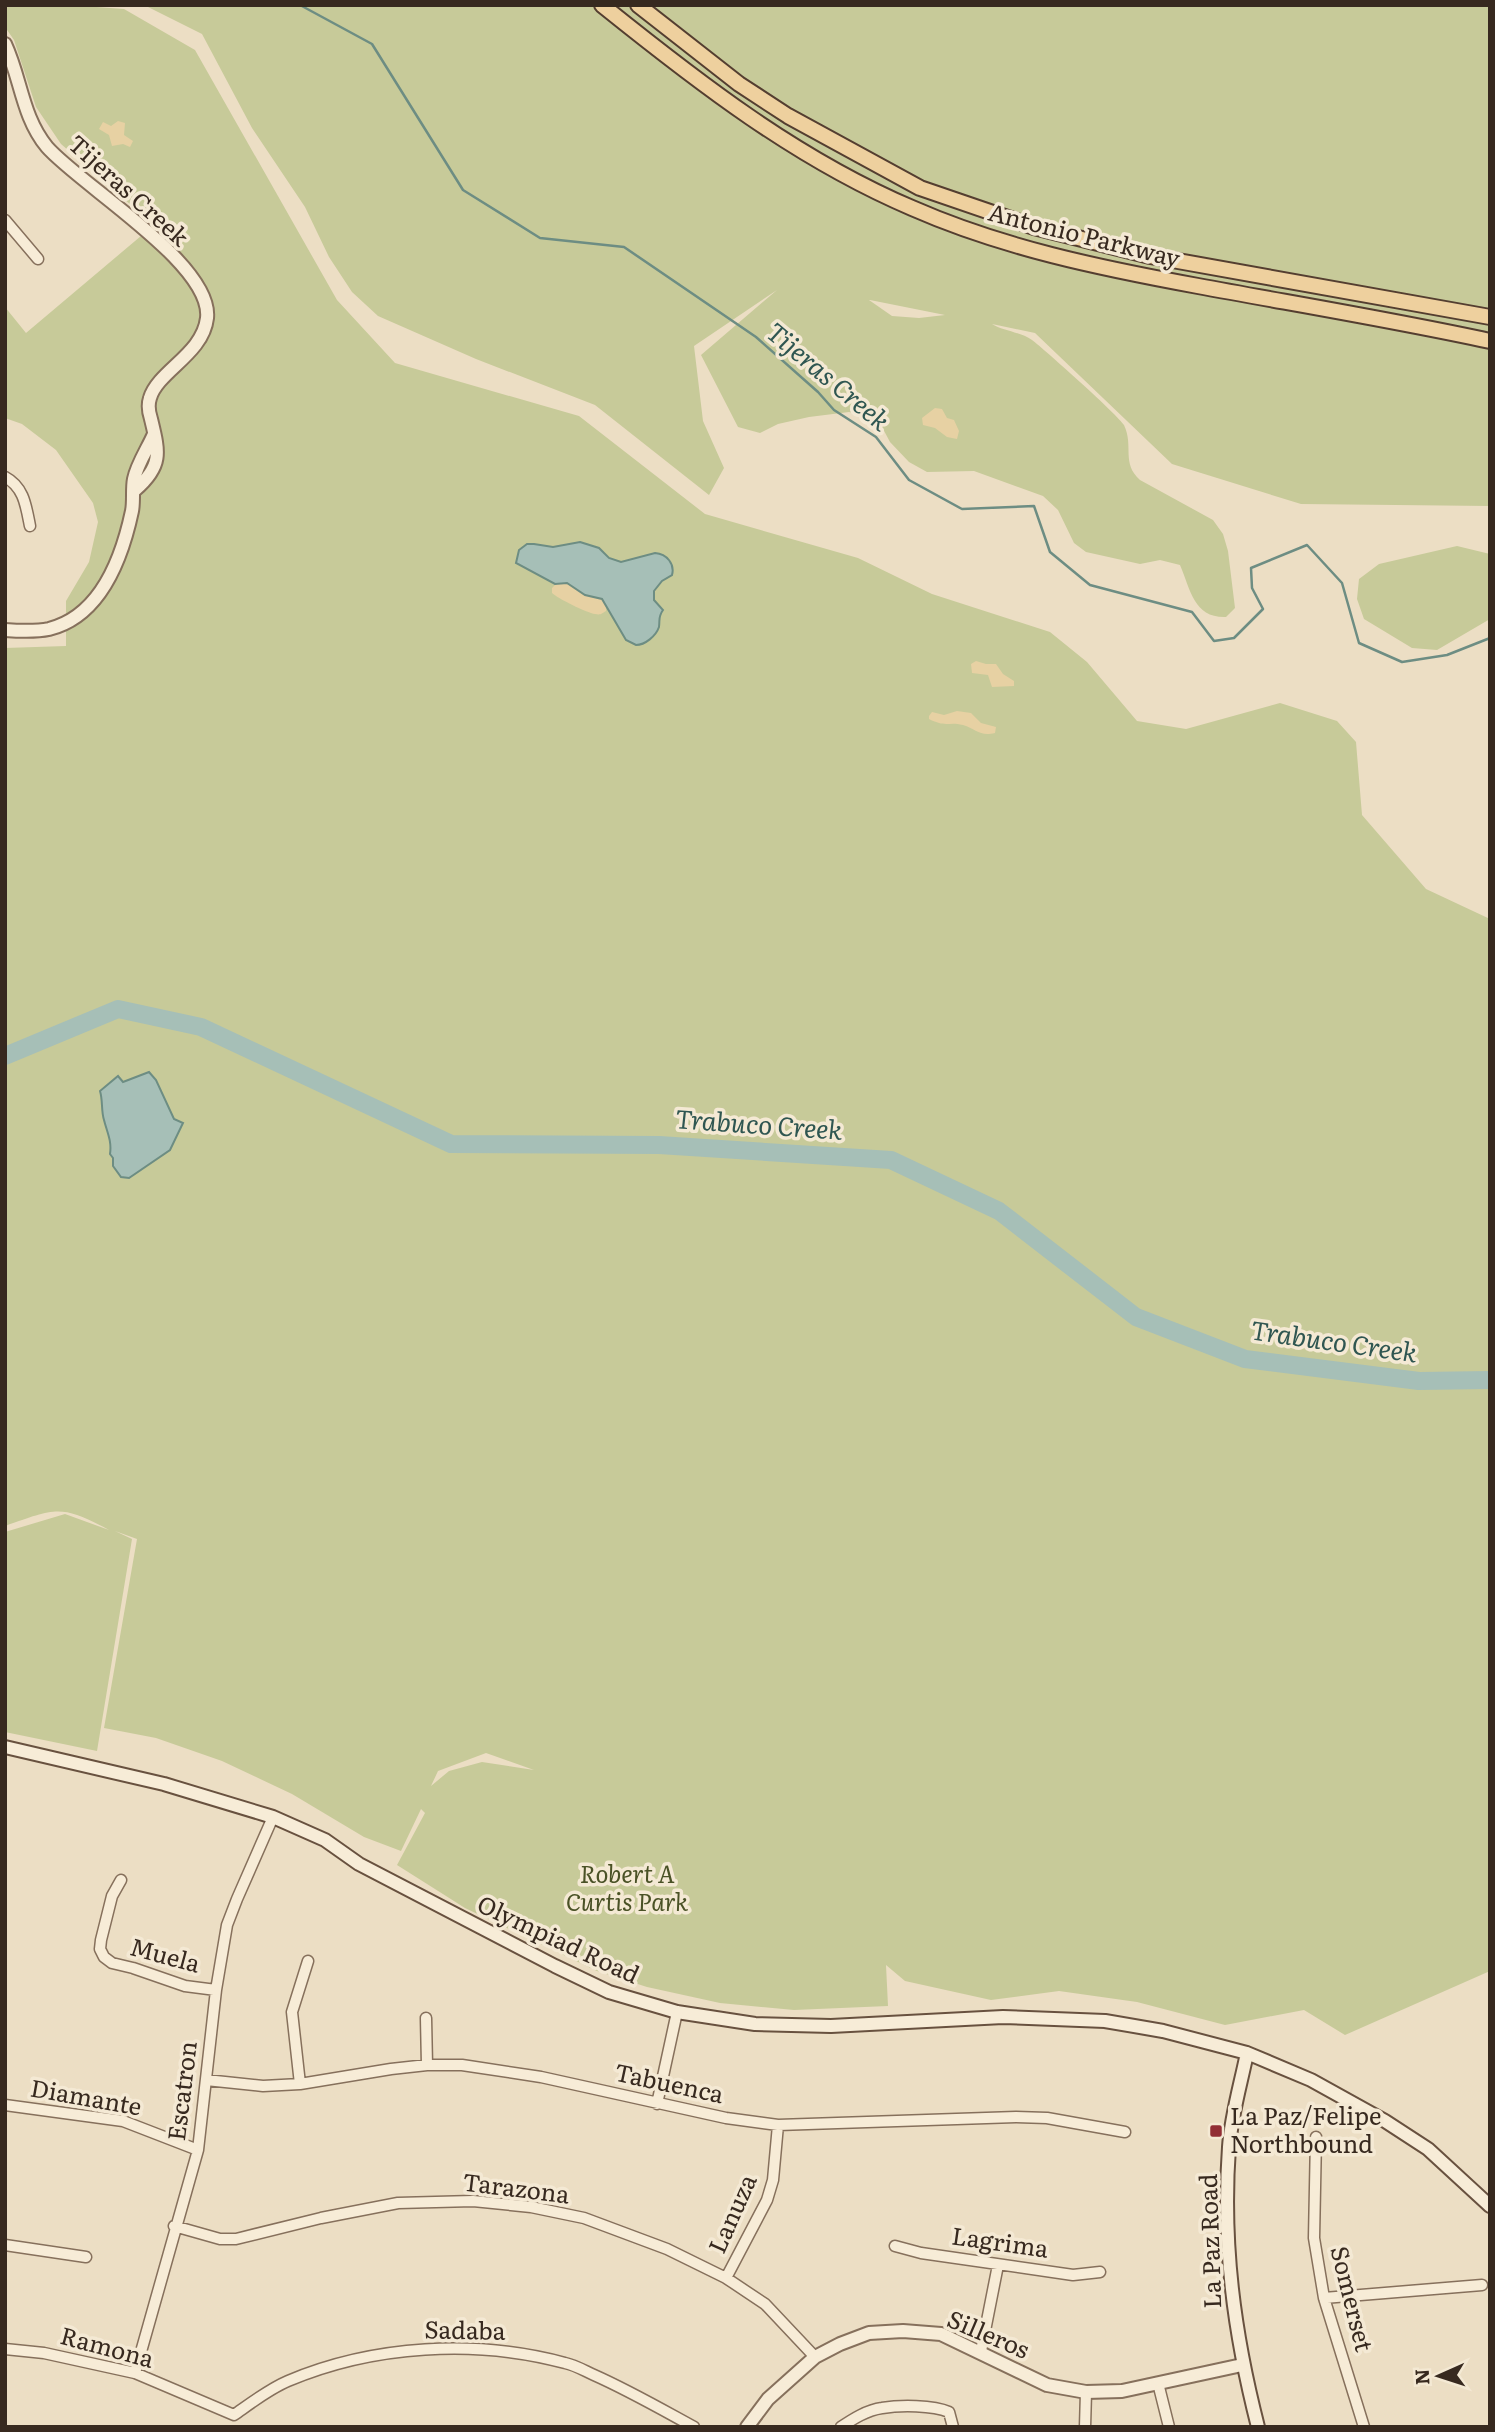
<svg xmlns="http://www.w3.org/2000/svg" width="1495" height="2432" viewBox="0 0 1495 2432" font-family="Literata,serif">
<rect width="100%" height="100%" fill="#ecdec4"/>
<path fill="#c7ca99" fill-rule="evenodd" d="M5,5H69L124,9L195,50L337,300L395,363L579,416L705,514L858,558L932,594L1050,632L1087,662L1137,721L1186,729L1280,703L1337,721L1356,742L1362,815L1426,889L1490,919V1971L1345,2035L1304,2010L1225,2025L1137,2002L1059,1991L991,2000L905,1981L886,1965L888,2006L794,2010L720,2003L647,1987L597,1971L465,1908L397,1865L425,1813L421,1809L401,1851L364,1837L292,1794L222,1761L156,1738L104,1728L137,1539L115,1531L132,1539L97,1751L5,1732V1532L65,1514L109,1530C61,1504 56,1508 5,1526V648L66,646V601L89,562L98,522L93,503L56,450L22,424L5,418V307L26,333L154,225L61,144L36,107L14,40L5,27ZM149,1073L156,1081L174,1119L183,1123L177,1134L113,1166V1158L110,1154C113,1135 99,1119 103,1100C104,1092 114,1083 118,1077L122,1082ZM486,1753L534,1770L482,1762L449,1771L431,1786L438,1771Z
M144,5H1490V506L1301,504L1172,464L1035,333L992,324C1003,331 1021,332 1032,340C1044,349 1119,416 1124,425C1134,446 1121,463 1140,480L1213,520L1223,534L1228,551L1235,608L1226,617C1194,618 1191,591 1180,565L1160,560L1140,564L1086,552L1074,543L1058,510L1043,496L974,471L927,472L909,462L890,442L882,427L868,416L849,412L809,417L778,424L760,433L738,427L701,355L777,290L694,346L703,421L724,468L709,495L595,405L476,359L378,316L352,292L329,257L305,207L252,128L202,34ZM869,300H870L945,315L919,318L892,316Z
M1457,546L1490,554V619L1437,650L1412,648L1364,619L1357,599L1359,579L1379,564Z"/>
<path fill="#e7d1a3" d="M118,121L125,123L124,135L133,141L130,147L123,144L112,146L109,135L99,129L103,122L111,126Z
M935,408L942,409L947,418L954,420L959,431L957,439L947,437L935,428L923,425L922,418Z
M558,582C569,583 589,595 602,599L606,606V611C601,614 601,615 595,614C587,613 557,598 552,593V588Z
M976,661L986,664H996L1003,674L1014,681V686L992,687L988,675L972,673L971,664Z
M957,711L971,713L981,723L996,727L995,733C980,737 976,729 963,725C948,721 947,728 929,719V716L932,712L944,715Z"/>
<path fill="#a6bfb7" stroke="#6d8d83" stroke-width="2" d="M580,542L599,548L609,558L621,562L655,553C667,554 675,564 672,575L662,581L654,591V600L663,610C658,617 660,619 659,627C656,636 645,645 636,645L626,640L602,599L585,595L567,583L555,584L516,563L519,550L527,544H534L553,547Z
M149,1072L156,1080L174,1119L183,1123L170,1150L129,1178L121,1177L113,1166V1158L110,1154C112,1141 107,1132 104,1120C101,1111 103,1101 100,1091L118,1076L123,1082Z"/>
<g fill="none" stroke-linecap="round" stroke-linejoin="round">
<path stroke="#6d8d83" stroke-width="2.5" d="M300,5L372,44L463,190L540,238L624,247L756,337L818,392L834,410L876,437L909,480L962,509L1034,506L1050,552L1090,585L1192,612L1214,641L1234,638L1263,609L1252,588L1251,568L1307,545L1342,583L1359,643L1402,662L1447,655L1490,638"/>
<path stroke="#a6bfb7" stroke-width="18" d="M5,1056L118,1009L201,1027L451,1144L659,1145L891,1160L999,1211L1136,1317L1245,1359L1419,1381L1490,1380"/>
<defs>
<path id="minor" d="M5,220L38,259
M5,477C24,487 26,506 30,526
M121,1880L112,1896L101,1940L100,1949L104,1957L112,1963L133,1968L185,1986L216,1990
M426,2018L427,2065
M206,2080L263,2086L300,2084L391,2069L427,2065H462L541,2077L726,2118L778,2125L1016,2117L1047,2118L1125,2132
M300,2084L292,2012L308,1961
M657,2104L677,2012
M5,2105L123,2121L198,2150
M1316,2137L1314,2238L1324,2298L1364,2427
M174,2226L220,2239H236L321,2218L398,2203L473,2201L531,2207L584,2218L667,2249L726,2278L765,2304L815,2357
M5,2245L86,2257
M895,2246L921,2253L1073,2275L1100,2272
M726,2278L767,2200L773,2180L778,2125
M1324,2298L1482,2285
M5,2349L44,2353L135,2373L234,2415C251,2403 269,2389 288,2381C373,2345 476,2339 565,2363C575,2365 585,2371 594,2375C628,2390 661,2409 694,2427
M981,2351L998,2265
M135,2373L198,2150L216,1990L227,1925L237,1899L273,1817
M1158,2383L1169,2427
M841,2427C853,2419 867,2410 882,2408C900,2405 933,2405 949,2412L953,2427
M1085,2427L1086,2392"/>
<path id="tertiary" d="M5,44C21,78 22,117 47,147C80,185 213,264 207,318C203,354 158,371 150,398C148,404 149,413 151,419C159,452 163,466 135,490
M5,630C19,631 35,632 49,629C101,616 122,558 132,511C134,501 132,489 134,479C137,464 148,448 154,434
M747,2427L768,2399L815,2357L840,2344L869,2333L903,2331L941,2334L1047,2385L1086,2392L1122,2391L1242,2365"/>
<path id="secondary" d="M5,1747L164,1784L273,1817L325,1840L359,1864L555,1966L609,1992L677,2012L755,2024L831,2026L1003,2017L1105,2021L1163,2031L1247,2053L1311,2080L1385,2121L1428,2149L1490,2206
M1247,2053C1241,2083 1231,2116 1229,2147C1222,2244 1234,2333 1258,2427"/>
<path id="primary" d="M602,5C699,83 797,159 912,208C1003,248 1100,268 1198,286C1295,304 1393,320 1490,341
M638,5L739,84L788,116L920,188L1034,227L1150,256L1490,317"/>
</defs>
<use href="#minor" stroke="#86705c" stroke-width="13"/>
<use href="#tertiary" stroke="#86705c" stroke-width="16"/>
<use href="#secondary" stroke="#68513f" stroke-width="16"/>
<use href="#primary" stroke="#543e30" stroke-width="18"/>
<use href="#minor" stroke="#f7ecd7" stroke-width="10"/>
<use href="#tertiary" stroke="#f7ecd7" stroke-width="12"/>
<use href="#secondary" stroke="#f7ecd7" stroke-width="12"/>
<use href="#primary" stroke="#eed09e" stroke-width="14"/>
</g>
<rect fill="#922e35" stroke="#f4e9d4" stroke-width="2.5" x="1209" y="2124" width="14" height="14" rx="3.5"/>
<g text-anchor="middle" stroke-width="7" stroke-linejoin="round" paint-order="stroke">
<g font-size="24" fill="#37291f" stroke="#f4e9d4">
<text transform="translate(128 191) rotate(42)" y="8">Tijeras Creek</text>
<text transform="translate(1084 236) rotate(14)" y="8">Antonio Parkway</text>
<text transform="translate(558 1940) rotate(25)" y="8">Olympiad Road</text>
<text transform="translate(165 1956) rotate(15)" y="8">Muela</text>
<text transform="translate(669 2084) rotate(12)" y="8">Tabuenca</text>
<text transform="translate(183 2091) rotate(-83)" y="8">Escatron</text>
<text transform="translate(86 2098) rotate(10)" y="8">Diamante</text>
<text transform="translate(516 2189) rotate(7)" y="8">Tarazona</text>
<text transform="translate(733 2214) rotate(-66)" y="8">Lanuza</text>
<text transform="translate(1211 2241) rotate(-92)" y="8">La Paz Road</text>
<text transform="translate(1000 2243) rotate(8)" y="8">Lagrima</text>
<text transform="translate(1351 2299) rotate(76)" y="8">Somerset</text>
<text transform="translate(465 2331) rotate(1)" y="8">Sadaba</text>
<text transform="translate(988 2335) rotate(23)" y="8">Silleros</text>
<text transform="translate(107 2348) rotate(15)" y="8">Ramona</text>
</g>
<g font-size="24" font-style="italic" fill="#4a5226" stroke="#f4e9d4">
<text x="627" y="1883">Robert A<tspan x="627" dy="28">Curtis Park</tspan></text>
</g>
<g font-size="24" fill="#37291f" stroke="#f4e9d4" text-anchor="start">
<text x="1230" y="2125">La Paz/Felipe<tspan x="1230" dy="28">Northbound</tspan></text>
</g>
<g font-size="26" font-style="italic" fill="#2f5651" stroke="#f4e9d4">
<text transform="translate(828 377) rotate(40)" y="9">Tijeras Creek</text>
<text transform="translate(759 1125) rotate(4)" y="9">Trabuco Creek</text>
<text transform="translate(1334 1342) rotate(8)" y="9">Trabuco Creek</text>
</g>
</g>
<rect width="1495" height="2432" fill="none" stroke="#37291f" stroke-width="14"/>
<g transform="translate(1439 2376) rotate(267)" stroke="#f4e9d4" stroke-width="5" paint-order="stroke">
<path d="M0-5L12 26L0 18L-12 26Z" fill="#37291f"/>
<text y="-10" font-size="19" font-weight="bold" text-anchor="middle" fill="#37291f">N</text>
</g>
</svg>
